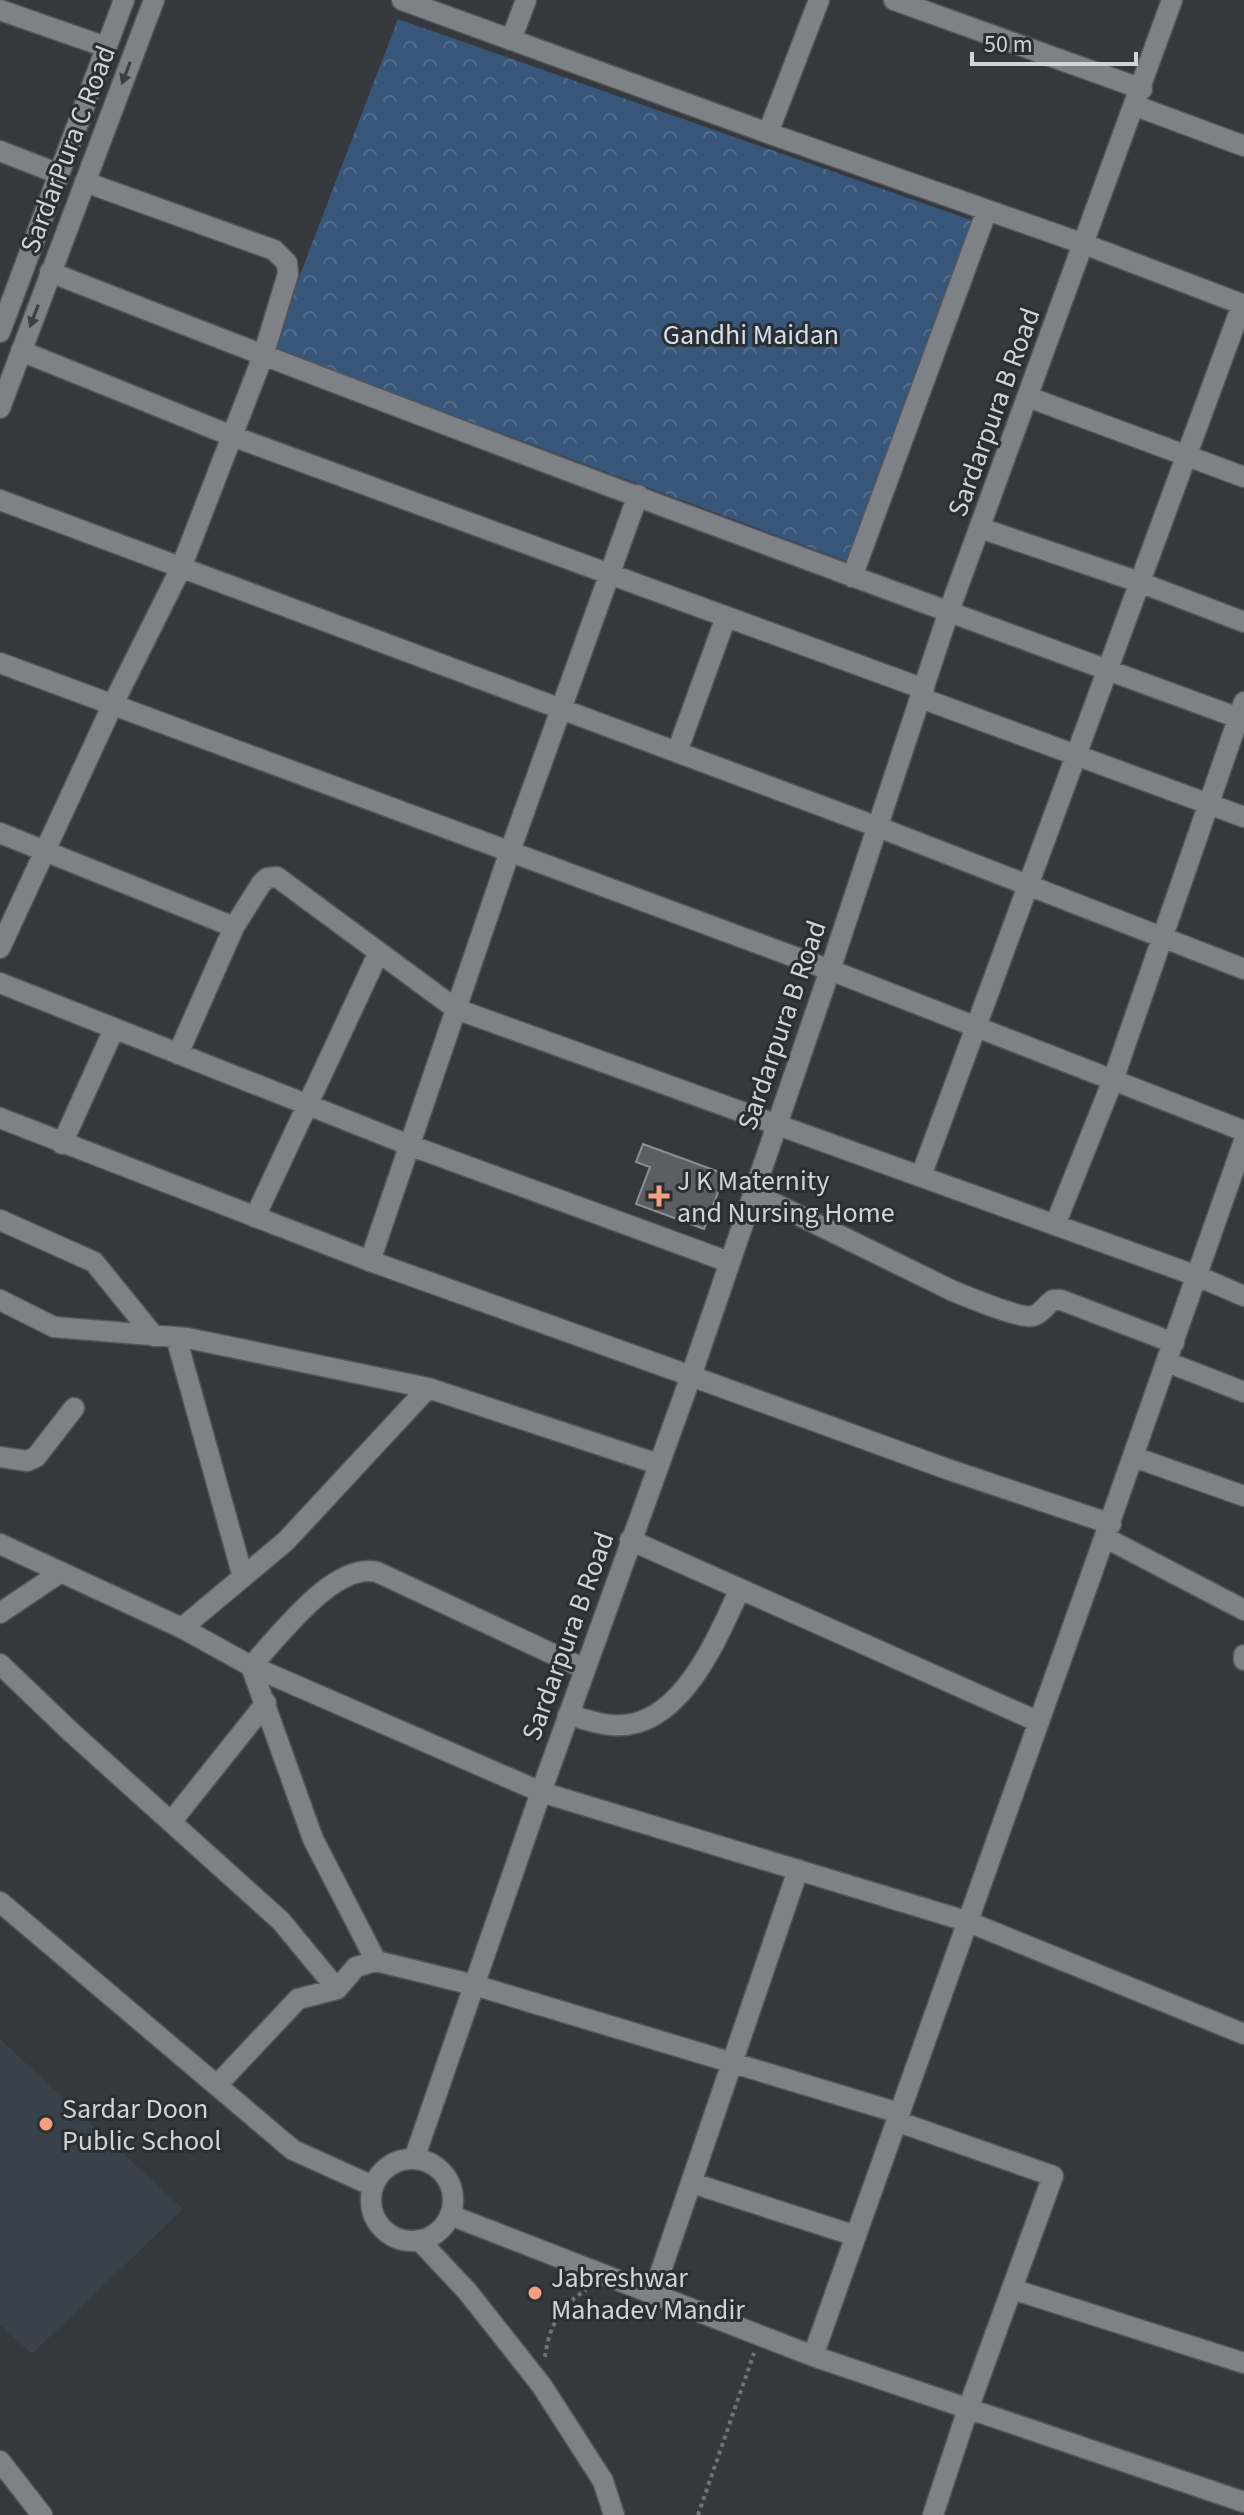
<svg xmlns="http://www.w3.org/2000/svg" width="1244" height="2515" viewBox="0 0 1244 2515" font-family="'Source Sans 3',sans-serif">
<defs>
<pattern id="park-crowns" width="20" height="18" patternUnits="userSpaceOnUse" patternTransform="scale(2)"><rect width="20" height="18" fill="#385679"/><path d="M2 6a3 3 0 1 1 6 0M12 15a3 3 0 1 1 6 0" fill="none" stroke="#546d8b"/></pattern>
</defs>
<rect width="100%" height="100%" fill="#35383c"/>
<path fill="#39414a" d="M0,2039L183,2209L32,2354L0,2325Z"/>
<path fill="url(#park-crowns)" d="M398,19L991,227L862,567L272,348Z"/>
<path fill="#5b5f64" stroke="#8c9095" stroke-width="2" d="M643,1144L725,1174L704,1229L636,1204L650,1167L636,1162Z"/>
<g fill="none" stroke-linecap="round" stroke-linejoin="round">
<defs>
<path id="street" d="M402,0L768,133L1084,244L1244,305
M894,0L1142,89
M0,10L106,47
M511,40L526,0
M1136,106L1244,146
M768,133L819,0
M0,151L59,174
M50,272C446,428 845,574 1244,720
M21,351L232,436L924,689
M1028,397L1244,477
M0,500L878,827L1244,969
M980,528L1139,582L1244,622
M852,577L987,210
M921,698L1244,817
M677,752L726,617
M0,833L234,927
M0,948L113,704L181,568L263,356L288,274L287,263L274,250L85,182
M0,983L409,1145L729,1262
M178,1054L234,927L261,884L267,878L277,877L456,1009L1197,1276L1244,1296
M62,1144L114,1029
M921,1176L1242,305
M753,1193L953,1291C968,1297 1020,1319 1033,1316C1041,1314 1046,1305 1053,1300H1061L1174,1343
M255,1217L379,952
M0,1220L94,1262L154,1336
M1055,1225L1113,1080L1244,702
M370,1261L510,851L638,495
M0,1300L54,1327L187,1338L428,1388L658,1464
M176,1337L243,1577
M1167,1362L1244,1392
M691,1376L947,1469L1111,1524
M0,1457L27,1461L36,1457L74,1408
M1134,1457L1244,1496
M1106,1538L1244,1610
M630,1540L1039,1722
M0,1613L61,1572
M182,1628L286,1541L428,1388
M1244,1655V1660
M0,1664L71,1732L281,1921L337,1989L356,1967L376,1961
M585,1669L377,1572C333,1562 279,1637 251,1666L313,1839L376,1961L474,1985L899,2113
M568,1715C582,1718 597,1724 611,1725C680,1732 717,1638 740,1589
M171,1822L266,1703
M0,1902L293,2150L373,2186
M217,2085L298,1999L337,1989
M896,2121L1053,2176L968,2409L933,2515
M692,2183L856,2236
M450,2215L813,2356L1244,2502
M1012,2289L1244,2363
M653,2294L798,1870
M813,2356C956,1950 1103,1547 1244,1141
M0,2461L42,2515"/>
<path id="secondary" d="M0,332L124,0
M0,408L154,0
M0,663L830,970L1244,1131
M0,1118L370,1261L691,1376
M0,1544L182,1628L251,1666L541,1792L966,1921L1244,2034
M414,2159L541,1792L691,1376L830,970L949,611L1172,0
M371 2200a41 41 0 1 1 82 0a41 41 0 1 1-82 0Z
M419,2240L467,2291L542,2386L603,2481L614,2515"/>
</defs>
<use href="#street" stroke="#525559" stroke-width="23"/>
<use href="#secondary" stroke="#525559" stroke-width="23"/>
<path stroke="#707376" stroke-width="4" stroke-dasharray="4 4" stroke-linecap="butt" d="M545,2357C549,2327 560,2306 586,2290
M698,2515L754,2353"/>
<use href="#street" stroke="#7e8286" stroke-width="20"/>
<use href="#secondary" stroke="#7e8286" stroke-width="20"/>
</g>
<defs><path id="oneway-solid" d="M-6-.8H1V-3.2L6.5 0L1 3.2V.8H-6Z" transform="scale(2)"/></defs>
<g fill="#3c3f43">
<use href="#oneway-solid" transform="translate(126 73) rotate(111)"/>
<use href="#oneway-solid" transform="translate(34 316) rotate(111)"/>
</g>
<g fill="#f2a07f" stroke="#2b2e32" stroke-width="3">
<path d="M655 1184h8v8h8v8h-8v8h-8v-8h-8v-8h8z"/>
<circle cx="46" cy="2124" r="8"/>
<circle cx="535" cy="2293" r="8"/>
</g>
<g text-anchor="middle" stroke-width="6" stroke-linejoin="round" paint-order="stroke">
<g font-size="28" fill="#d1d3d6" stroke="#2b2e32">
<text transform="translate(67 149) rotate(-69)" y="10">SardarPura C Road</text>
<text transform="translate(993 412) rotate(-70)" y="10">Sardarpura B Road</text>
<text transform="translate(781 1025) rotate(-71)" y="10">Sardarpura B Road</text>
<text transform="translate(567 1636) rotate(-70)" y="10">Sardarpura B Road</text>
</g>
<g font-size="28" fill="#d2dfef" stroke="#2b2e32">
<text x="751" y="344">Gandhi Maidan</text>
</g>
<g font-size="28" fill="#d1d3d6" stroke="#2b2e32" text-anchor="start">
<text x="677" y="1190">J K Maternity<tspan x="677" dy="32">and Nursing Home</tspan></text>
<text x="62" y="2118">Sardar Doon<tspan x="62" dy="32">Public School</tspan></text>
<text x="551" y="2287">Jabreshwar<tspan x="551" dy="32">Mahadev Mandir</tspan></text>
</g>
</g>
<path d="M972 52v12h164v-12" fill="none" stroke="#d1d3d6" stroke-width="4"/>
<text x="984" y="52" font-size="24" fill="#d1d3d6" stroke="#2b2e32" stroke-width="6" paint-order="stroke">50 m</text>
</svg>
